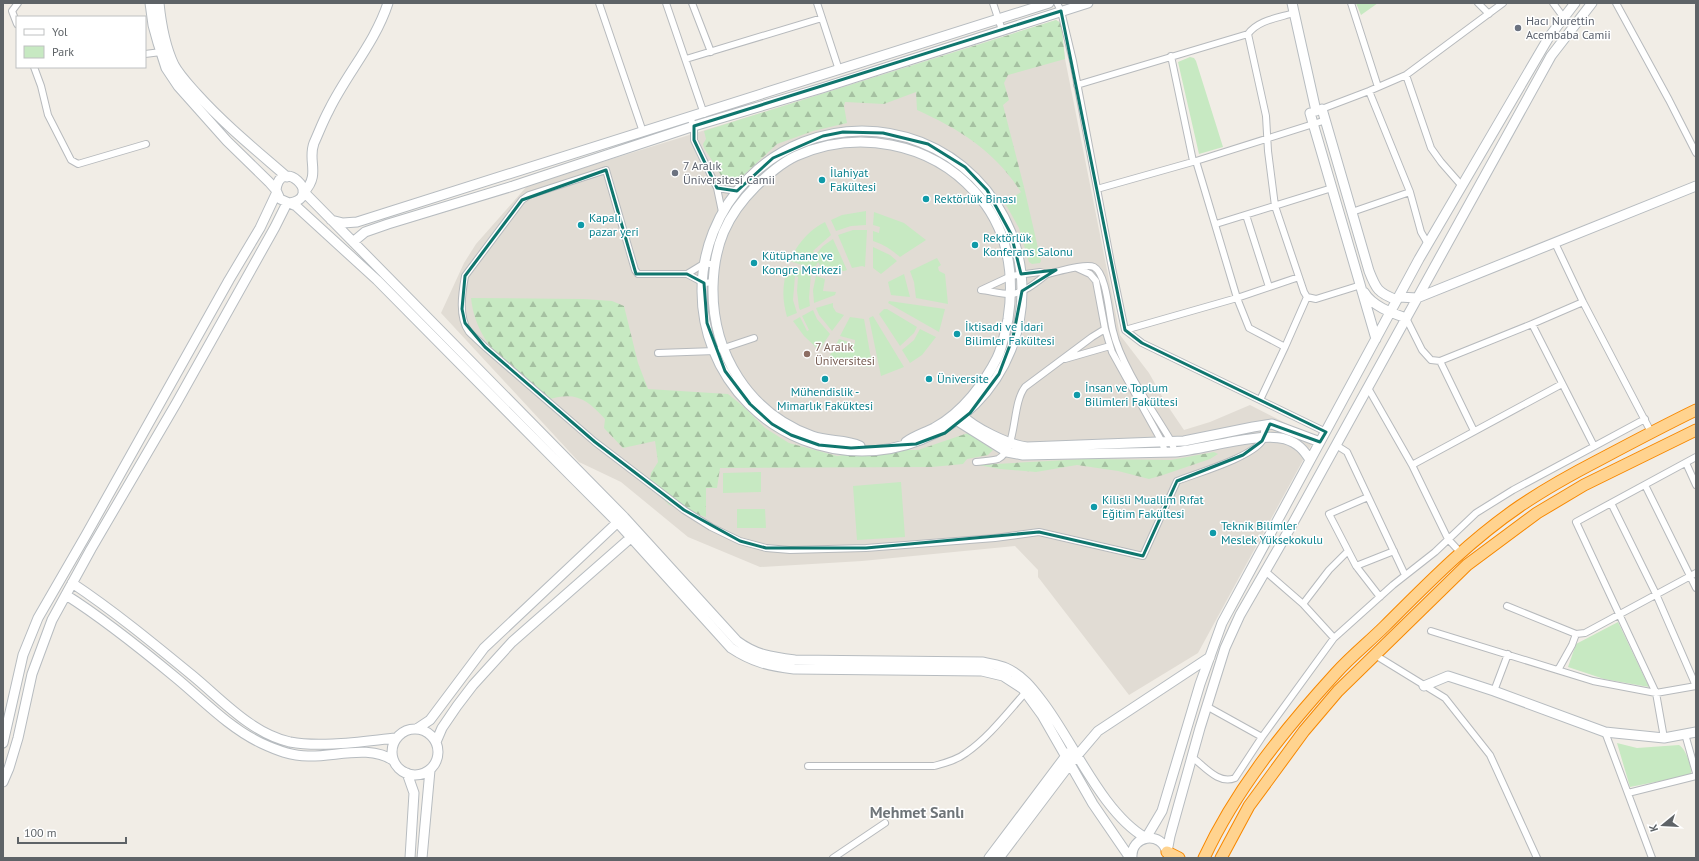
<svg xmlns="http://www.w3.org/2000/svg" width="1699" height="861" viewBox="0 0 1699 861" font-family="'PT Sans',sans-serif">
<defs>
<pattern id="forest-firs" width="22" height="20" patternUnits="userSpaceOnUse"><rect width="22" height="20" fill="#c7e9c2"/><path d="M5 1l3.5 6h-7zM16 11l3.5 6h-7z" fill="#a5c0a1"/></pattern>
</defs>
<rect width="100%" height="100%" fill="#f1ede6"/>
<path fill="#e1dcd4" d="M1056,20L1061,23L1065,59L1120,335L1149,373L1167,405L1184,430L1210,422L1250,405L1315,438L1198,653L1129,695L1038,577V570L1015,546L862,561L760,567L688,537L621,482L579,462L441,313L464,263L476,244L528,185L834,90Z"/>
<path fill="#c7e9c2" d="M1356,3H1378L1361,15Z
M1190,57L1194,58L1196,61L1223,147L1199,154L1178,62Z
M1024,187L1041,261L1040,263L1032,264L1029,262L1019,228L1005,203L1021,192L1019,189Z
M866,211V225L851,226L836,231L831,220L842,215Z
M874,212L904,223L926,240L900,257C892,250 885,245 873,241V231L879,233L880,227L873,225Z
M825,222L831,235L813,251L816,254L823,246L833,239L847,270C841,273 837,268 827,274L818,269L820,265L818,262L814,269L790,261C796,245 810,229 825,222Z
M853,230H867L865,267L862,266L852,268L838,235Z
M873,247L890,255L897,261L881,274L873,268Z
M937,258L941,265L938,267L939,271L945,274L948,304L916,298L914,282L910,271Z
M788,266L811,274L809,298L810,306L800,310L799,308L797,291L798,277L795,276L793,300L797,313L787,317C782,298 782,286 788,266Z
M904,274L910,297L891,295L888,282Z
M816,276L825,279L823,291L836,292L835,295L814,303L813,290Z
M889,301L945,309L939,332L888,303Z
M833,303V307L836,312L844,315L832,331L819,315L816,308Z
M884,309H887L917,327L914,333L900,346L879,314Z
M813,310L817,319L830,334L819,350L804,336L793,321L800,317L807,331L809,330L802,316Z
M873,316L904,367L881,376L869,318Z
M850,317L864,319L872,364L870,367L850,365L829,357L839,339L855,344V340L840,336Z
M920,329L936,337L922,355L910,363L902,350L914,340Z
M761,472V492L723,493V473Z
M901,482L905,537L857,540L853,486Z
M737,509H765L766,528H737Z
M1618,622L1649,687L1604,679L1568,667L1576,644Z
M1617,743L1637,748L1679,745C1686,749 1692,767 1691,775L1630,787Z"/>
<path fill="url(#forest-firs)" d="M1056,20L1061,23L1065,59L1008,75L1004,83L1009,100L1003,105L1024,187L1019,189C993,150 959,129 917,110L916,92L884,104L845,102L844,106L847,123L813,131L777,144L737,181C723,185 722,176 716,167C712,160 708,154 704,148L703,144L706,139L704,131Z
M471,298L584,299L612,301L624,306L638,363L648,389L728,394L744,407L765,428L789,443L837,456L879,450H918L968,433L993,450L988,455L967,459L963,464L932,467L720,468L717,488H706V517L669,505L649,484L651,473L658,462L655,441L623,448L604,428L605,419C586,398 575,391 546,400C513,371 476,346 471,298Z
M1214,452L1218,454L1210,459L1163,475L1149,479L1118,471L1077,465L1036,472L1000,469L978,465L1085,459L1171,460Z"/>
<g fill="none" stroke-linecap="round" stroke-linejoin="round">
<defs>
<path id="street" d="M599,3L643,132
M666,3L704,114
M692,3L711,52
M817,3L839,70
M993,3L1002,30
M1057,3L1061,11L1073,61L1111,263L1125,330L1142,343L1326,432
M1351,3L1378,87
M1478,3L1489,14
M1553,3L1564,18
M1616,3L1669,100L1696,153
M1294,13C1278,18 1258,20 1248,34L1266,116L1268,151L1275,206L1304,292L1307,297L1316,299L1361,285
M17,24L12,11L18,3
M145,54L161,52
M1171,56L1193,161
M686,59L822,18
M34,67L41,86L48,115L71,160L78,164L146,144
M1406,75L1431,148L1441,162L1462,186
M1077,85L1248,34
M1369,91L1410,192L1421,232L1428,244
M1319,110L1369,91L1406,75L1503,3
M690,118L694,126V140L717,188
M1196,161L1237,298L1299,277
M750,178L757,186
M1097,189L1196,161L1326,120
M722,212L717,188L737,191
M1352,212L1410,192
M1246,215L1269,287
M1216,224L1332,188
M1555,243L1583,302L1651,432
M1077,268L1090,274L1096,281L1105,329L1112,352L1162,442L1165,452
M1040,272L1047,274C1037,282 1023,294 1010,294C1001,294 990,291 981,290L1011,276Z
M687,274H638L635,270L606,170L529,195L522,200L465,276C462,293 458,317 469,332C474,337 480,342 485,347L595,442L684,510L711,527L740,541L766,548L790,550L866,548L995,538L1039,532L1143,556L1177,481C1197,473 1250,458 1262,441C1264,437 1264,430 1265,425
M1047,274C1057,272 1086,263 1094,267C1107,274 1109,316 1113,331C1121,366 1152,409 1171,441L1175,452
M714,282L704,283L687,274L705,263L715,265
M1406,318L1422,350L1431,360L1440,361L1532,324L1583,302
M1532,324L1594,446
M1125,330L1237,298L1249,328L1285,347L1260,400
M1285,347L1307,297
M658,353L715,351L754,338
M1065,359L1110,346
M1440,361L1474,431
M1368,388L1412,465L1448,539L1460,552
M1336,445L1347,452L1405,575
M976,462C983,461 992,461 998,459C1018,449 1011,405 1025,387L1092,337L1105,329
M1686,463L1696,485
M1412,465L1562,384
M1645,485L1696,588
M1368,497L1329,514L1356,566L1380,597
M1611,503L1656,594L1696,686
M1356,566L1394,551
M1265,571L1303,604L1334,638
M1303,604L1329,570L1348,551
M1507,606L1576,634L1585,633L1696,573
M1431,631L1593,681L1656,693L1696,686
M1375,655L1445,698L1490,755L1537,858
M1558,670L1572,645L1576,634
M1494,691L1508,654
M1208,707L1262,737
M1605,732L1652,858
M1685,734L1696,773
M1664,738L1656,693L1576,522L1696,457
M1192,757C1205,767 1219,785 1235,778L1262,737L1334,638L1393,585L1435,552L1476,513L1513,490L1645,419
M808,766H934C945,763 957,760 966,753C989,737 1007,713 1025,693
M1628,793L1696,776
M833,858L885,823"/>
<path id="secondary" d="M150,3L153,25L158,43L166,68L178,86L227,141L269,182L276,190L280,199L296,206L377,280L574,479L618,523L731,648C752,662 769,666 794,669L982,671L1003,676L1023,689L1042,715L1093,804L1130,858
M159,3C161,23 165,46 174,65C180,76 189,85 197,94C224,124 256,150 287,177
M1292,3L1316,111
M1322,109L1369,271C1376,289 1378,293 1397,300
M1310,113L1376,339
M702 291a160 160 0 1 1 320 0a160 160 0 1 1-320 0Z
M276,190C280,155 325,196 290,203
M303,191L624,517L737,641C756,655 771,657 795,660L983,662C990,664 999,665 1006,668C1022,675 1032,688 1042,701C1073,741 1102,813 1146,838L1162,811L1200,684L1222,623L1419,259L1549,37L1575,3
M304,192C321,174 307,161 314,143C319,132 323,121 329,110C347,73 375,43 388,3
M331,220L343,223L357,222L1049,3
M353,242L365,232L388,224L513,186L694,126L822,88L1088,3
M1364,292C1372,306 1392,313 1406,318
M1399,297L1417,298L1696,186
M962,415C974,428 1009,445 1027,447L1184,441L1253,427L1272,424L1320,442
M956,420L1007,452L1023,455L1175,452C1205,449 1259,432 1285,439C1298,443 1304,450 1310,460
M860,446C845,439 828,442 812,436C749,413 712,354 713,287C714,245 726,216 756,186C768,175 781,163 796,156C857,129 930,142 975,192C1008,227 1015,274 1008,319C1005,332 1003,346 997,358C990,372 981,385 972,396C961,409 949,420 934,428C924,433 914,436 906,442
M72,583C114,611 154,644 193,676C222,700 251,733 290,742C321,748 365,741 396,738
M66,595C104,619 140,648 175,677C203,700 228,727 261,743C276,750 291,756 308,756C335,757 370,744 394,761
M1424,686L1448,676L1494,691L1605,732L1664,738L1696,732
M418,728L430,720L484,648L621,519
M392 752a23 23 0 1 1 46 0a23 23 0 1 1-46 0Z
M436,742L442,728L457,706L473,685L512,642L635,534
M3,743L23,655L38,618L86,535L229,280L260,228L276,194
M407,773L414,793L410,858
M3,782L9,768L18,738L32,674L52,620L91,549L177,402L275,227L287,203
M1172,856L1167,852L1170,836L1200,728L1225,648L1240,615L1293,523L1551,56L1592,3
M422,858L430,770
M989,858L1068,753
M999,858L1070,764L1098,731L1210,657
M1132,858C1130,835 1162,830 1167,853"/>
<path id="highway" d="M1167,852L1179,858
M1204,858C1236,789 1285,729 1336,673C1351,656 1369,642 1385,626C1428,583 1470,540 1520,506C1545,489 1572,474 1599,460C1631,443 1663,426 1696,410
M1221,858L1249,806L1304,731L1338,691L1467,565L1537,513L1584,485L1696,430"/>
</defs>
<use href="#street" stroke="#b7babd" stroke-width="8"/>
<use href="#secondary" stroke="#b7bcc0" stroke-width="11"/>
<use href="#highway" stroke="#f78800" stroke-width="13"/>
<use href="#street" stroke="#fff" stroke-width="6"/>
<use href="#secondary" stroke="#fff" stroke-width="9"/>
<use href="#highway" stroke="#ffd38f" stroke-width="11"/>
</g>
<path fill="none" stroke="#0f766e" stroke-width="3" stroke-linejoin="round" d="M1061,11L1125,330L1142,343L1326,432L1320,442L1270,424L1262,441L1243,455L1177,481L1143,556L1039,532L866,548H766L740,541L684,510L595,442L485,347L465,323L462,309L465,276L522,200L606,170L636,274H687L704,283L707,323L725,371L750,404L772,424L791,435L819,445L851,448L916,444L945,433L970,413L999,374L1013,337L1022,291L1056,270L1021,274L1011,234L987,190L965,167L928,144L883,133L843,132L823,136L773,158L737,191L717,188L694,140V126Z"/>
<g fill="#6b7280" stroke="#fff" stroke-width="1.5">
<circle cx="1518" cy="28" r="4"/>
<circle cx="675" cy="173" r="4"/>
</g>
<g fill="#0f9aa8" stroke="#fff" stroke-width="1.5">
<circle cx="822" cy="180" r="4"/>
<circle cx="926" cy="199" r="4"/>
<circle cx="581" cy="225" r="4"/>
<circle cx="975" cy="245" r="4"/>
<circle cx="754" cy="263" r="4"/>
<circle cx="957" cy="334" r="4"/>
<circle cx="825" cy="379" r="4"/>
<circle cx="929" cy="379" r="4"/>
<circle cx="1077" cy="395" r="4"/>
<circle cx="1094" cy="507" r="4"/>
<circle cx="1213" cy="533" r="4"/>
</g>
<circle fill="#8d6e63" stroke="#fff" stroke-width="1.5" cx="807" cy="354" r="4"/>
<g text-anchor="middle" stroke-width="3" stroke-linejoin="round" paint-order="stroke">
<g font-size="12" fill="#5b616d" stroke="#fff" text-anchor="start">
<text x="1526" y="25">Hacı Nurettin<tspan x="1526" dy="14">Acembaba Camii</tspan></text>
<text x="683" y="170">7 Aralık<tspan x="683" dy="14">Üniversitesi Camii</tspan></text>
</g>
<g font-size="12" fill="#0d838f" stroke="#fff" text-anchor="start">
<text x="830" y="177">İlahiyat<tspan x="830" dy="14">Fakültesi</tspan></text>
<text x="934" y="203">Rektörlük Binası</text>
<text x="589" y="222">Kapalı<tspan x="589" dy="14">pazar yeri</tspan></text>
<text x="983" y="242">Rektörlük<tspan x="983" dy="14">Konferans Salonu</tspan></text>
<text x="762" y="260">Kütüphane ve<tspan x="762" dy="14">Kongre Merkezi</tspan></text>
<text x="965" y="331">İktisadi ve İdari<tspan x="965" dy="14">Bilimler Fakültesi</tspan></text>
<text x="937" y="383">Üniversite</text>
<text x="1085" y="392">İnsan ve Toplum<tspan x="1085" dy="14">Bilimleri Fakültesi</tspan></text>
<text x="825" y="396" text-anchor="middle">Mühendislik -<tspan x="825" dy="14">Mimarlık Faküktesi</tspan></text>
<text x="1102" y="504">Kilisli Muallim Rıfat<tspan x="1102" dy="14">Eğitim Fakültesi</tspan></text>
<text x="1221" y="530">Teknik Bilimler<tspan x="1221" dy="14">Meslek Yüksekokulu</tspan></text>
</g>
<g font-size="12" fill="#785e54" stroke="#fff" text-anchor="start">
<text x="815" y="351">7 Aralık<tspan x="815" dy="14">Üniversitesi</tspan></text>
</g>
<g font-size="16" font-weight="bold" fill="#6f7579" stroke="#fff">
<text x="917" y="818">Mehmet Sanlı</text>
</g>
</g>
<rect width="1699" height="861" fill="none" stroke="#5e6367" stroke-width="8"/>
<rect x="16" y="16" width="130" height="52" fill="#ffffff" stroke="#bfc1c2"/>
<rect x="24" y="29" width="20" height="6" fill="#ffffff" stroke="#bfc1c2"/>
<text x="52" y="36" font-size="12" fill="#5e6367">Yol</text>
<rect x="24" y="46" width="20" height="12" fill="#c7e9c2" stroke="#bfc1c2"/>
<text x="52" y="56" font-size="12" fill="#5e6367">Park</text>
<g transform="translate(1663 825) rotate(252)" stroke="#ffffff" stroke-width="3" paint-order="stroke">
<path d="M0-3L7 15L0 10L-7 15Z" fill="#5e6367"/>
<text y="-6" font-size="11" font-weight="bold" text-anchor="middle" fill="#5e6367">K</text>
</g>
<path d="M18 837v6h108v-6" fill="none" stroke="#5e6367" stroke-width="2"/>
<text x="24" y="837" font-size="12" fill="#5e6367" stroke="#ffffff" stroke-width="3" paint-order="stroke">100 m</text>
</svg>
